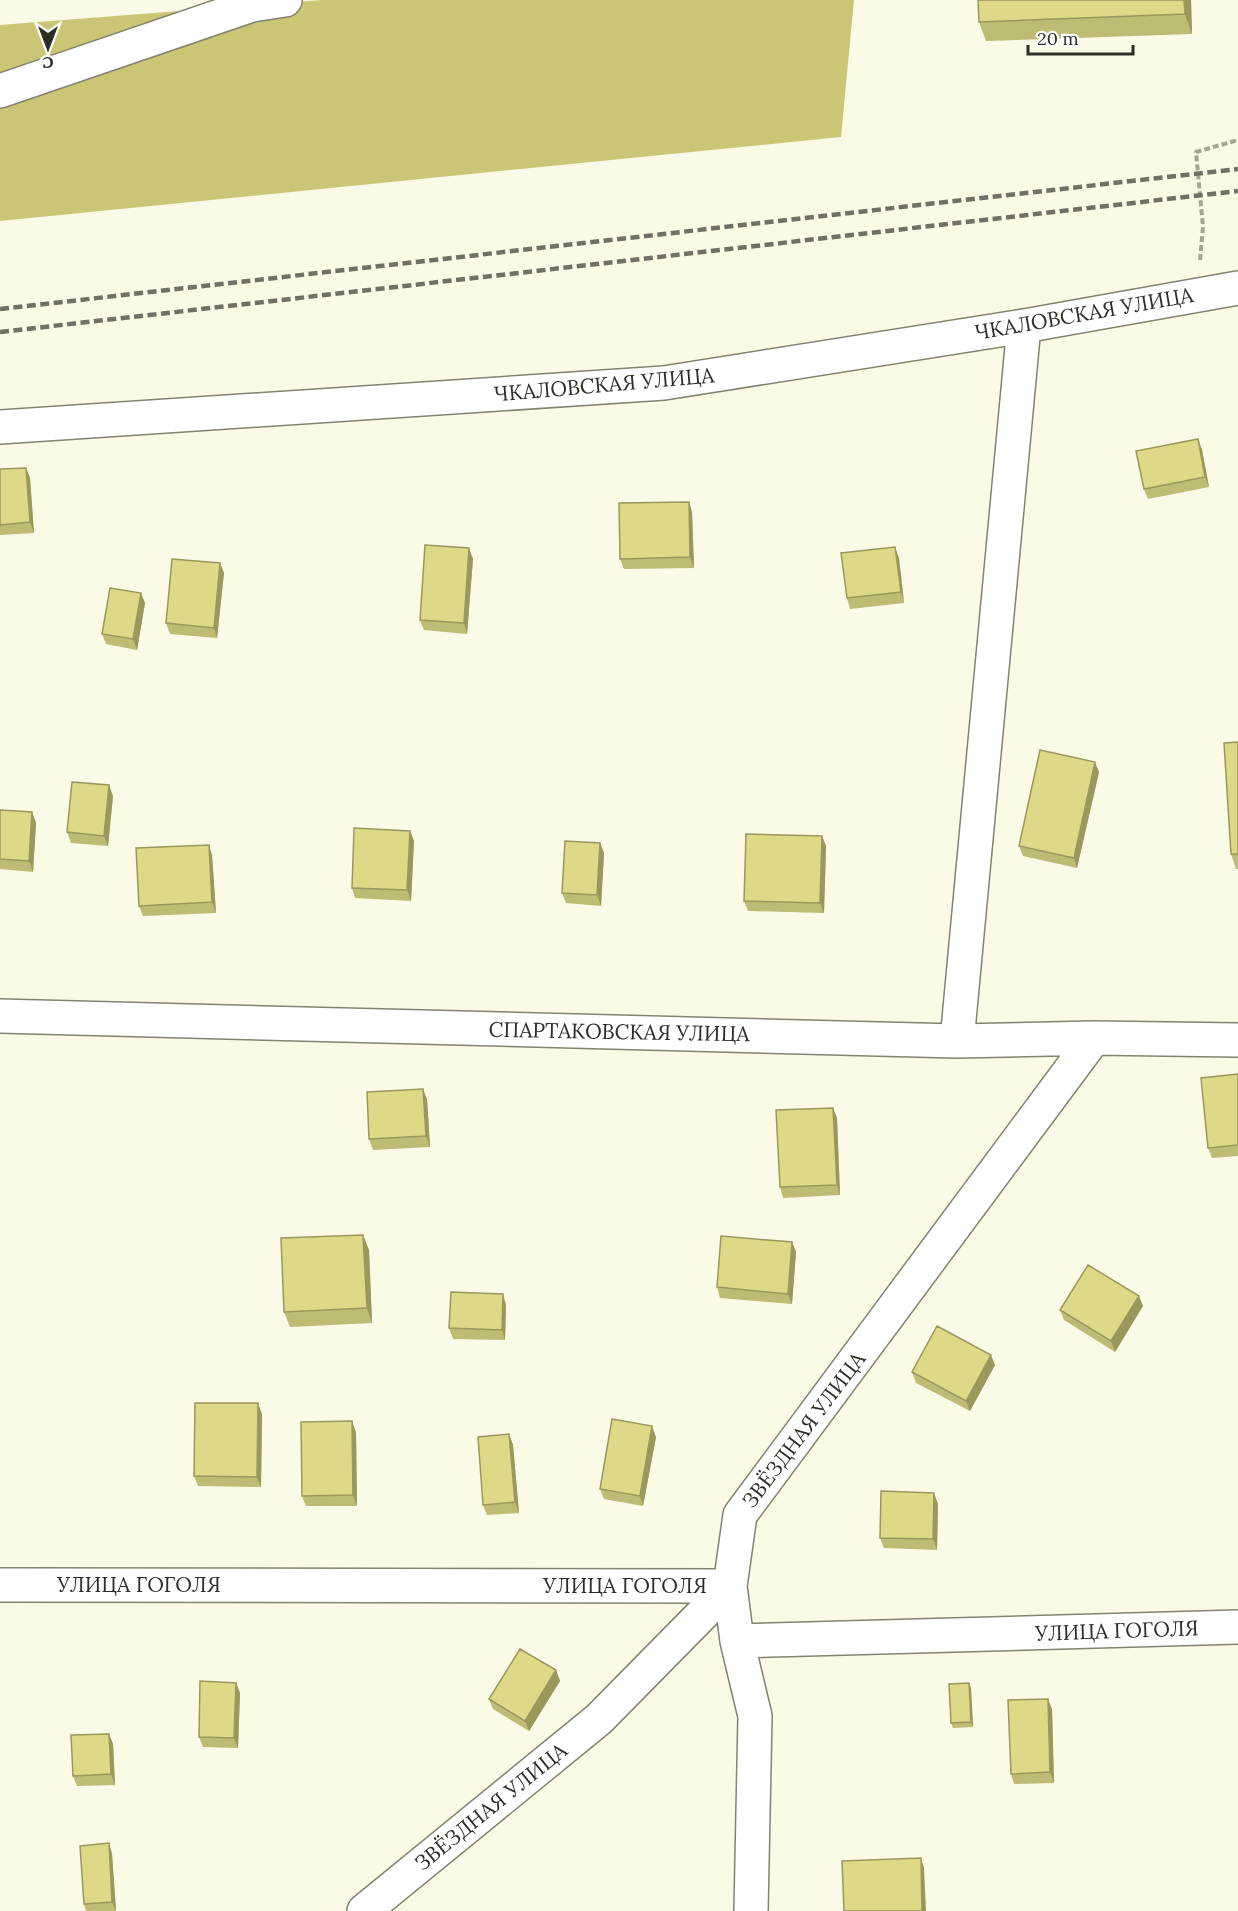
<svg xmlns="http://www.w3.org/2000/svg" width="1238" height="1911" viewBox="0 0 1238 1911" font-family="Lora,serif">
<rect width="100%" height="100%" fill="#fafae6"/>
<path fill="#cac675" d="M322,0H854L841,137L0,221V25Z"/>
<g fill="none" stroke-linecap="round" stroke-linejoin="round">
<defs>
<path id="minor" d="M0,91L252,5L285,0
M0,427L664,383L1024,326L1238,288
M0,1016L957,1041L1094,1038L1238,1040
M957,1041L1024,326
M0,1585L730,1586L737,1641L1238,1627
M737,1641L755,1716L751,1911
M364,1911L599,1719L730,1586L740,1515L1094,1038"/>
</defs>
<use href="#minor" stroke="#838371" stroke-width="36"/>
<path stroke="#a5a596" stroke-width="4" stroke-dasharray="6 3" stroke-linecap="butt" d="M1200,260L1203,227L1196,152L1238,140"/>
<use href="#minor" stroke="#fff" stroke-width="33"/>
<path stroke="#707065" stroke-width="4.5" stroke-dasharray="9 4.5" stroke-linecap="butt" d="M0,309L1238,169
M0,332L1238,191"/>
</g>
<path fill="#bebb74" d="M1191,0L1192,34L986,41L979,22Z
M1198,439L1202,450L1209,487L1148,499L1144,489Z
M26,468L30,478L34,533L0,535V469Z
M689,502L692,512L694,568L624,569L620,559Z
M899,558L904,603L850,609L847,598Z
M473,559L467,634L424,630L420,620Z
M220,563L224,573L217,638L170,634L166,623Z
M145,603L137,650L106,644L102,634Z
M1238,742V869H1236L1231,854Z
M1099,772L1077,868L1023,856L1019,846Z
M113,796L108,846L71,843L67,832Z
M0,810L32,812L36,823L33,872L0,869Z
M410,831L414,841L411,901L355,898L352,888Z
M822,836L826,846L824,913L748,911L744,901Z
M600,843L604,853L601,906L566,903L562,893Z
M212,855L216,913L143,916L139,906Z
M1238,1074V1156L1212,1158L1208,1148Z
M427,1099L430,1147L373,1150L369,1139Z
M833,1108L837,1118L840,1195L783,1198L780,1187Z
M363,1235L369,1250L372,1323L290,1327L284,1312Z
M792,1242L796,1252L792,1304L720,1298L717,1287Z
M506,1305L505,1340L453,1339L449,1328Z
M1143,1306L1115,1352L1064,1320L1060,1310Z
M995,1365L970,1411L916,1383L912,1372Z
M262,1414L261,1487L198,1486L194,1476Z
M356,1432L357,1506H306L302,1496Z
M509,1434L513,1445L519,1513L487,1515L483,1505Z
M656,1437L643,1506L604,1499L600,1489Z
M938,1504L937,1550L884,1548L880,1538Z
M556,1670L560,1681L529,1731L493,1709L489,1699Z
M236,1683L240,1693L238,1748L203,1747L199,1737Z
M971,1688L973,1727L953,1728L951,1723Z
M1052,1709L1054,1783L1014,1784L1011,1774Z
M109,1734L113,1744L115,1785L77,1786L73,1776Z
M109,1843L112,1854L116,1911H86L84,1904Z"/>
<path fill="#9b985e" d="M1184,0H1191L1192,34L1185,14Z
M1198,439L1202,450L1209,487L1205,477Z
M26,468L30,478L34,533L30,522Z
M689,502L692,512L694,568L690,557Z
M895,547L899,558L904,603L901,592Z
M469,548L473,559L467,634L464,623Z
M220,563L224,573L217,638L214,628Z
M141,593L145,603L137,650L133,639Z
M1095,762L1099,772L1077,868L1074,858Z
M109,785L113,796L108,846L104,836Z
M32,812L36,823L33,872L29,861Z
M410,831L414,841L411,901L407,890Z
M822,836L826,846L824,913L820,903Z
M600,843L604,853L601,906L597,895Z
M209,845L212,855L216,913L212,902Z
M423,1089L427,1099L430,1147L426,1136Z
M833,1108L837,1118L840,1195L837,1185Z
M363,1235L369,1250L372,1323L367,1308Z
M792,1242L796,1252L792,1304L788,1294Z
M503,1294L506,1305L505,1340L502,1330Z
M1139,1296L1143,1306L1115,1352L1111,1341Z
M991,1355L995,1365L970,1411L966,1401Z
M258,1403L262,1414L261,1487L257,1477Z
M352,1421L356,1432L357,1506L353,1495Z
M652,1426L656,1437L643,1506L640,1496Z
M509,1434L513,1445L519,1513L515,1502Z
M934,1493L938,1504L937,1550L933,1539Z
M556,1670L560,1681L529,1731L525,1721Z
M236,1683L240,1693L238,1748L234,1738Z
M969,1683L971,1688L973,1727L971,1722Z
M1048,1699L1052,1709L1054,1783L1050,1772Z
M109,1734L113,1744L115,1785L111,1774Z
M109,1843L112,1854L116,1911L112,1902Z
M921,1858L924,1868L926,1911H922Z"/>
<path fill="#ddd987" stroke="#9b985e" stroke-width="1.5" d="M978,0H1184L1185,14L979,22Z
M1198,439L1205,477L1144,489L1136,451Z
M26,468L30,522L0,525V469Z
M689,502L690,557L620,559L619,503Z
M425,545L469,548L464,623L420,620Z
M895,547L901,592L847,598L841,553Z
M172,559L220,563L214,628L166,623Z
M110,588L141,593L133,639L102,634Z
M1238,742V854H1231L1224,743Z
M1040,750L1095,762L1074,858L1019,846Z
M72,782L109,785L104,836L67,832Z
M0,810L32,812L29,861L0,859Z
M354,828L410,831L407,890L352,888Z
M746,834L822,836L820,903L744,901Z
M565,841L600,843L597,895L562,893Z
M209,845L212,902L139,906L136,848Z
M1238,1074V1145L1208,1148L1201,1078Z
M423,1089L426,1136L369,1139L367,1092Z
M833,1108L837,1185L780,1187L776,1110Z
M363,1235L367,1308L284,1312L281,1238Z
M721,1236L792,1242L788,1294L717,1287Z
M1088,1265L1139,1296L1111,1341L1060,1310Z
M451,1292L503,1294L502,1330L449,1328Z
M937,1326L991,1355L966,1401L912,1372Z
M195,1403H258L257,1477L194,1476Z
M612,1419L652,1426L640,1496L600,1489Z
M352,1421L353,1495L302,1496L301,1422Z
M509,1434L515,1502L483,1505L478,1437Z
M881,1491L934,1493L933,1539L880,1538Z
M520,1649L556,1670L525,1721L489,1699Z
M200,1681L236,1683L234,1738L199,1737Z
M969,1683L971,1722L951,1723L949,1684Z
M1048,1699L1050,1772L1011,1774L1008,1700Z
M109,1734L111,1774L73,1776L71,1735Z
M109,1843L112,1902L84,1904L80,1846Z
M921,1858L922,1911H844L842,1861Z"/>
<g text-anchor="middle" stroke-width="5" stroke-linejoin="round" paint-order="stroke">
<g font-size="21" fill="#2d2d26" stroke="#fff">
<text transform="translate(1084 314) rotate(-10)" y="7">ЧКАЛОВСКАЯ УЛИЦА</text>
<text transform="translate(604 385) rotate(-5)" y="7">ЧКАЛОВСКАЯ УЛИЦА</text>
<text transform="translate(619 1032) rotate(1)" y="7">СПАРТАКОВСКАЯ УЛИЦА</text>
<text transform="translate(804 1430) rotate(-53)" y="7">ЗВЁЗДНАЯ УЛИЦА</text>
<text x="139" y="1592">УЛИЦА ГОГОЛЯ</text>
<text x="625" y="1593">УЛИЦА ГОГОЛЯ</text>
<text transform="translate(1117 1631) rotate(-2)" y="7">УЛИЦА ГОГОЛЯ</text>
<text transform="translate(491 1807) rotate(-39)" y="7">ЗВЁЗДНАЯ УЛИЦА</text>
</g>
</g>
<g transform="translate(48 48) rotate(180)" stroke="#ffffff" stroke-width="4.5" paint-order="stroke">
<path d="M0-4.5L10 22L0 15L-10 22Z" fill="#2d2d26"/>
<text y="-9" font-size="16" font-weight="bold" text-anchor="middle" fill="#2d2d26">С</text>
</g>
<path d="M1028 45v9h105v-9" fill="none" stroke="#2d2d26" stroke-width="3"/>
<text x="1037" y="45" font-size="18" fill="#2d2d26" stroke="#ffffff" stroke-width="4.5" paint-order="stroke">20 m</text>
</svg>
